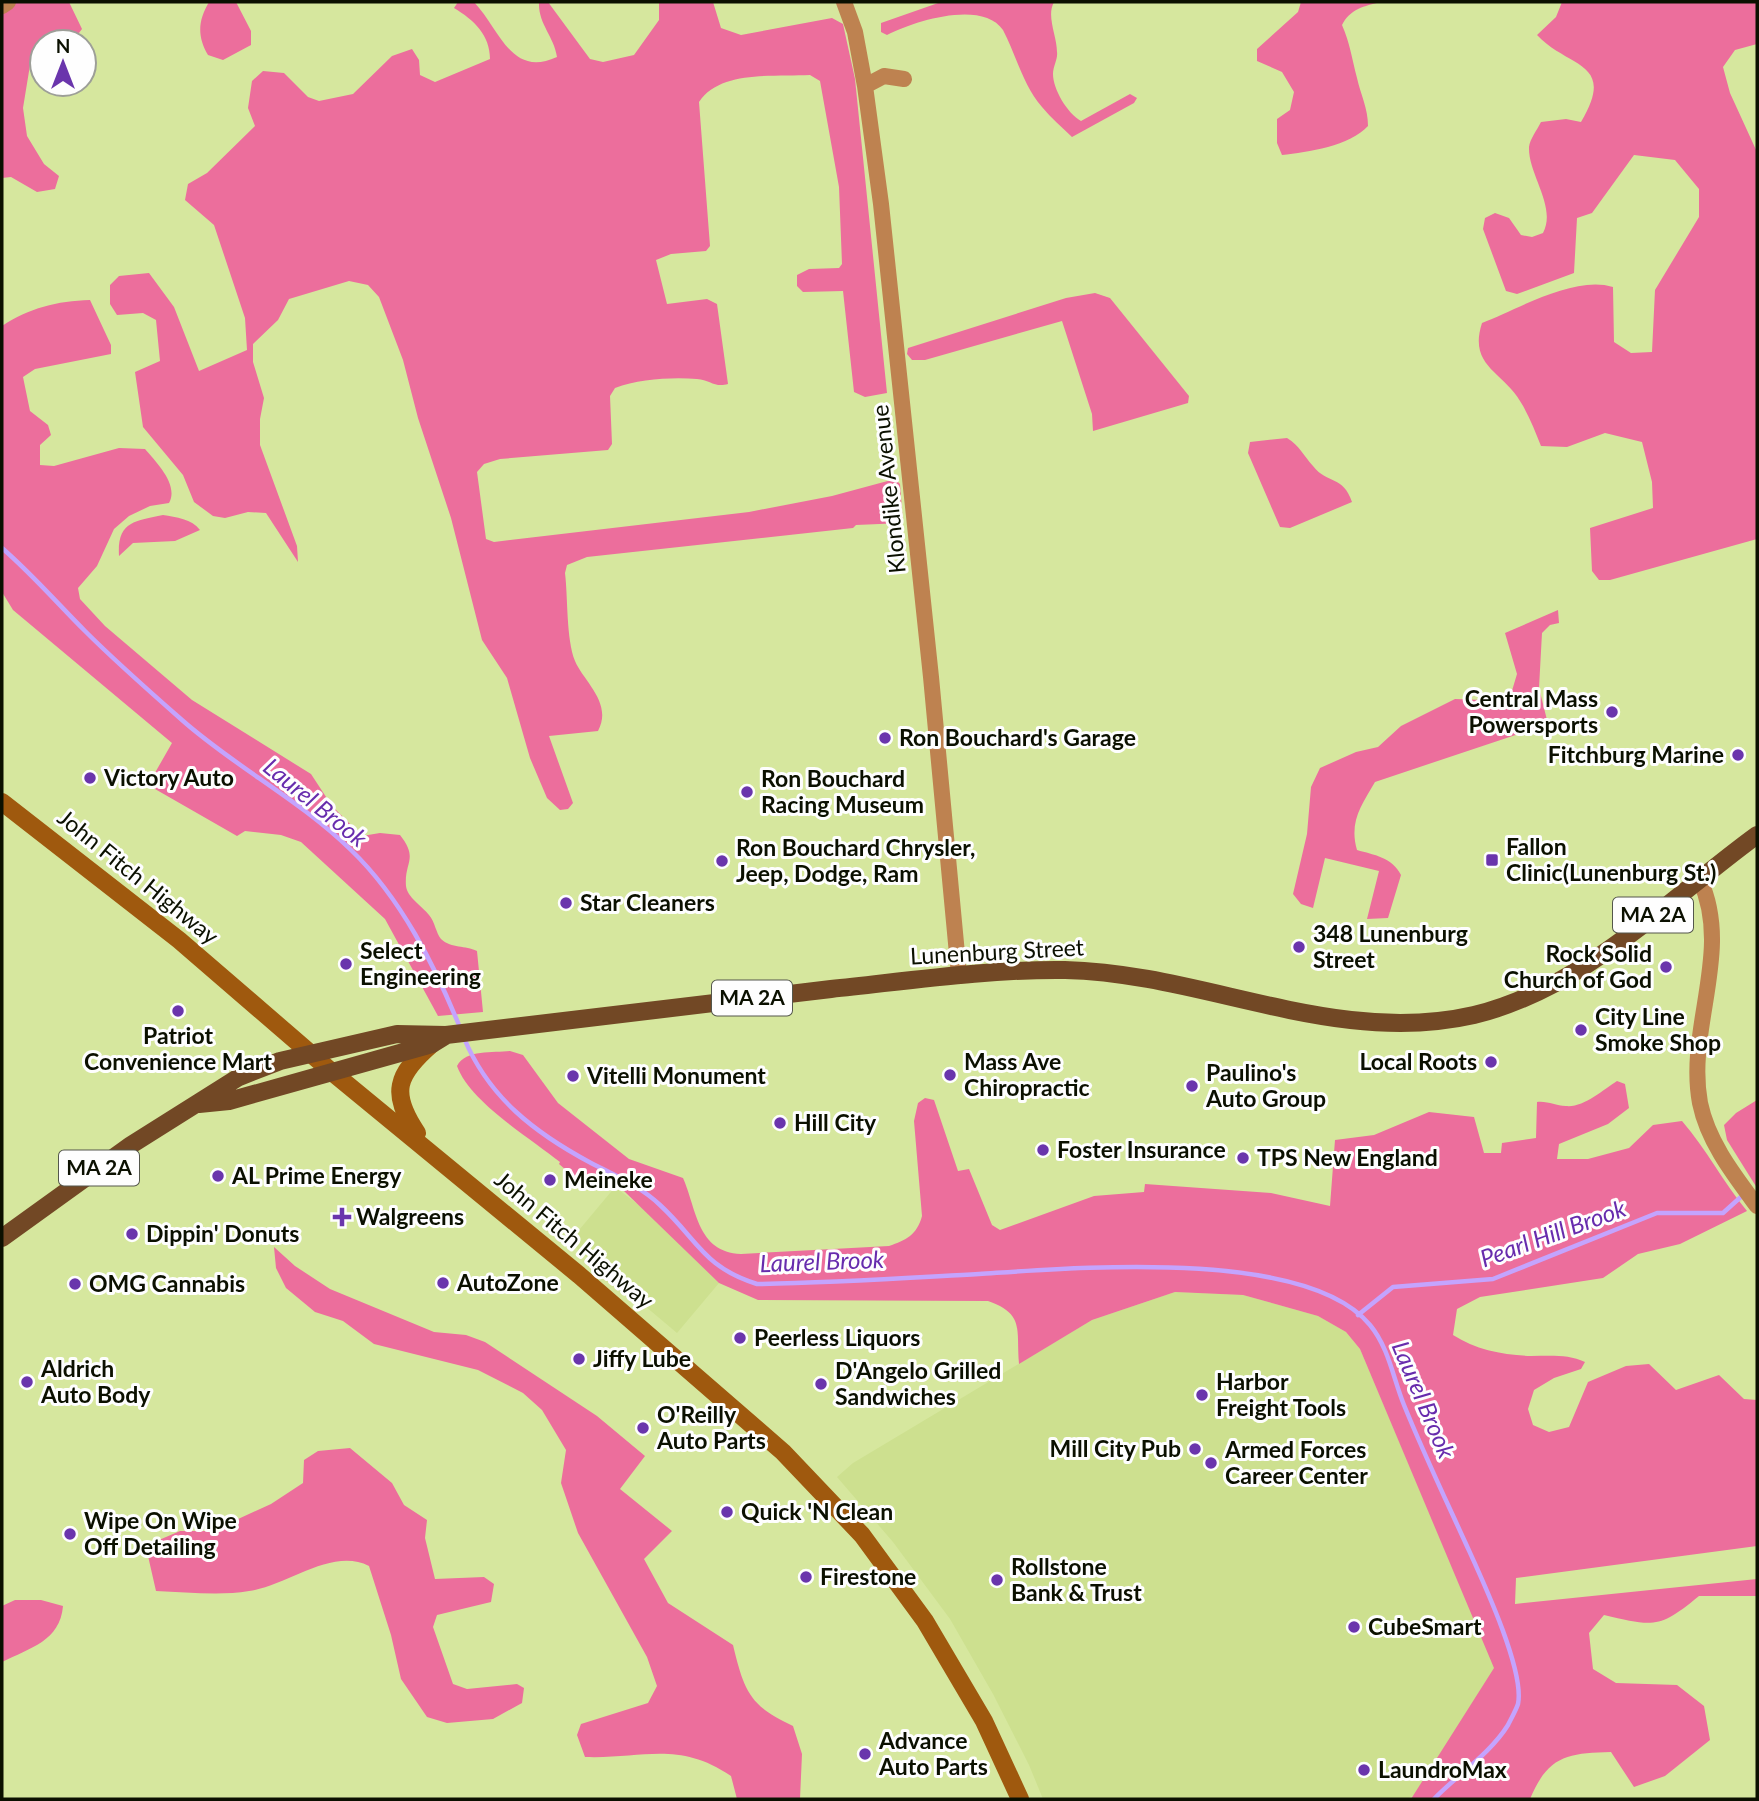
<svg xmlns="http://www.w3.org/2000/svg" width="1759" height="1801" viewBox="0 0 1759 1801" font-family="Lato,sans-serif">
<rect width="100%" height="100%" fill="#d6e79e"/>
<path fill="#cde08f" d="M615,1187L652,1215L719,1283L677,1333L569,1242Z
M1175,1292L1243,1295L1318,1316L1346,1332L1360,1349L1495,1668L1414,1795L1407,1799H1043L1029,1765L993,1694L950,1619L893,1542L837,1477L853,1463L1092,1320Z"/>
<path fill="#ec6e9c" d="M16,2H69L82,29L75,38L42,42L31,59L23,108L27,136L44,164L59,176L55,189L37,192L11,177L2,178V13Z
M209,2H236L251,31V45L223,60L208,55C197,36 198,21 209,2Z
M458,2H474C501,31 511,78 557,57C554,36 538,24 539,2H548L590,59L603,62L634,55L659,20V2H713L721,28L741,35L832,18L843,24L855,79L887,393L865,397L854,392L843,291L803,292L797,286V275L809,269L839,268L842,264L839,187L820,81L810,75C774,77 720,70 699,102L710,246L706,251L671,254L656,260L667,304L707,299L717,304L728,384C715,388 710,380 697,379C672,377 639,379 615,388L610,396L612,444L608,450L500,459L484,464L477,472L486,539L494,542L749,512L832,496L895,479L900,484L903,523L856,525L853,528L587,557L567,565L565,573C568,597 566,639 575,661C584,682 613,703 598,731L549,736L573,803L568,809L560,810L547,798L530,758L507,678L482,640L451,518L418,418L403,360L379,297L368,285L349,281L289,299L278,320L253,344V362L264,398L260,419V445L297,546L298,562L266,513L248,512L225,518L213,516L194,502L183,475L143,427L135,372L160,361L156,320L143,313L117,315L110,304V285L119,276L149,273L174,307L199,371L247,350L245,318L214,225L185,200L188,184L207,173L255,126L248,108L252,81L263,71L284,73L308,97L319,101L353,94L392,56L412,49L419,60L420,75L435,82L490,59C490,35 474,20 454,8Z
M941,2H1054C1046,16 1057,36 1057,52C1058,59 1053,66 1053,74C1053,89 1067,113 1081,121L1130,94L1137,98L1134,103L1072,137C1062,127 1051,118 1042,107C1023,85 1016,55 1003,30C983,0 916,20 887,35L881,32V23Z
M1301,2H1381C1364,6 1350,9 1342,25C1350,43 1352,59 1357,78C1361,96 1368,108 1368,126C1350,146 1308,152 1282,155L1277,143V119L1290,110L1294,92L1282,72L1257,61V49L1298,12Z
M1562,2H1757V44L1735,50L1723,67L1730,93L1757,152V539L1610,580H1599L1592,571L1590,528L1653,508L1652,482L1642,442L1605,433L1567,447L1541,446C1535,431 1529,415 1520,401C1503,372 1468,366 1482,323C1518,309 1575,275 1613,287L1614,342L1631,353L1652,352L1655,290L1699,217V189L1675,160L1634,155L1592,213L1577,218L1574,273L1517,294L1506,291L1483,229L1485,218L1495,213L1509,218L1521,235L1532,237L1543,233C1557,207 1528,174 1529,147C1530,139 1537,130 1541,122L1566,119L1581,122C1617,61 1569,69 1537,35L1556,17Z
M1095,293L1110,298L1189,396L1188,403L1093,431L1092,414L1062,321L925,360H912L907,354L908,348L1066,298Z
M90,300L111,345V354L35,369L23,377L30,411L48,425L51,435L40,445V465L54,466L119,448L145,449C157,463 179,485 169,503L150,506L129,516L114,529L97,566L78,588L80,599L105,626L192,700L311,774L332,806L362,836L380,833L400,835C419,859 404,862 406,886C407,897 422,906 429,915C435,922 436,933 441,939C452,949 465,945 477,951L483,1012L438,1016L385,919L301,842L281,835L245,831L237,836L148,785L172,743L13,610L2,592V326C29,308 57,301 90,300Z
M1287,438C1300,446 1303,455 1313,466C1328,485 1343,475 1352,502L1290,528L1280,527L1248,453L1250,442Z
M163,515C176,517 192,519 200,530L175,541L133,543L119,556C117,522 134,521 163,515Z
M1558,610L1559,623L1550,625L1542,633L1539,688L1548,724L1375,782C1361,806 1349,822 1357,850C1374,855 1392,857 1401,875L1388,918L1367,919L1379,871L1325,858L1313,908L1301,904L1293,894L1307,834L1311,787L1320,768L1356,752L1378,747L1401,726L1455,699L1482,700L1511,694L1517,674L1505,633Z
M510,1051L523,1055L558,1103L629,1159L683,1178C697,1210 697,1252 741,1254L889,1246C906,1240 917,1235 922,1216L914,1121L918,1103L925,1098L934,1100L958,1171L969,1169L992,1225L1000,1230L1094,1196L1144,1192L1145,1184L1271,1193L1330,1206L1335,1140L1374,1135L1429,1112L1474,1117L1484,1153H1501L1502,1143L1536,1138L1537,1102C1549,1101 1555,1106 1566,1106C1583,1108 1603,1090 1617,1081L1625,1084L1629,1108L1608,1124L1559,1144L1557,1159H1588L1629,1148L1653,1125L1682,1121C1707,1150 1723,1182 1747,1211L1680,1244L1638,1254L1603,1278L1480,1297L1457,1309L1453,1335C1476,1350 1504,1355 1531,1356C1550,1356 1568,1354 1585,1362L1581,1369L1554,1378L1534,1390L1528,1409L1533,1425L1549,1432L1569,1427L1588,1382L1626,1366L1649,1364L1676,1390L1719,1375L1744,1399L1757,1400V1546L1516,1578L1515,1604L1757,1579V1596H1699C1658,1630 1653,1626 1604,1615L1589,1633L1593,1669L1616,1683L1677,1685L1704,1706L1710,1740L1665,1776L1634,1787L1611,1752C1567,1753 1548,1756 1530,1799H1411L1494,1668L1360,1349L1346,1332L1318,1316L1243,1295L1175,1292L1092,1320L1019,1364C1016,1329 1025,1314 988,1301L758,1300L719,1283L624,1191L596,1179L587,1188L559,1164L560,1162C530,1138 470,1102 457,1066C466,1049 493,1053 510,1051Z
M1757,1100V1188L1727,1140L1724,1125L1736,1113Z
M274,1247L295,1266L330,1289L434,1332L466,1335L485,1342L597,1416L645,1456L620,1489L672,1531L644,1559L668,1603L733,1645C744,1690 749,1706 793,1726L802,1754L800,1799H737L731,1776C678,1740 643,1759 585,1757L577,1735L581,1724L648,1703L657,1686L647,1657L578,1533L561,1483L566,1450L542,1410L523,1393L478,1370L374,1344L343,1321L315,1312L286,1288L276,1268Z
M350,1448L392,1483L404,1505L427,1520L425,1538L435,1579L484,1577L494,1584L491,1602L437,1615L433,1627L453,1684L467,1689L517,1684L524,1688L522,1703L493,1719L447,1723L427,1717L401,1679L391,1635L369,1566C332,1547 287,1586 249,1591C220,1596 186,1592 156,1591L148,1556L152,1543L180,1531H212L271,1504L303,1483L304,1460L318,1451Z
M15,1600H41L63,1606C60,1641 30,1648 2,1662V1606Z"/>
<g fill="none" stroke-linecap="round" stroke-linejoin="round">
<path stroke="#c4a4fe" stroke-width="4.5" d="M2,548C33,575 56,602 85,631C116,662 149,691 182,720C235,767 300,800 351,850C401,898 435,966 461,1030
M464,1038C489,1098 535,1133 591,1163C614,1175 640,1186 660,1205C698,1240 703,1267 757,1284C831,1283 906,1278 979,1274C1072,1268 1306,1247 1370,1325C1389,1348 1393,1378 1404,1405C1423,1452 1445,1498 1466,1544C1481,1577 1525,1670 1518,1704C1516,1710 1511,1719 1508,1725C1490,1754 1457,1775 1434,1799
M1358,1315L1393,1287L1493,1279L1657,1213H1723L1743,1195"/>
<path stroke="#be8250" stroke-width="16" d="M844,2L855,32L865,86L881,204L931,677L959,975
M2,6L8,2
M865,86L884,76L904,79
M1700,880C1733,952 1686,1028 1700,1103C1708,1142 1734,1175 1757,1206"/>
<path stroke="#9f590e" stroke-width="18" d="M2,802L179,940L332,1072L579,1275L783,1452L862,1535L925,1621L984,1721L1020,1799
M417,1133C390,1093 396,1075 432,1044"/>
<path stroke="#724825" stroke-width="18" d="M199,1104L229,1101L432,1044L445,1036
M2,1238L131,1145L239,1077L280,1061L397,1034L446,1035C574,1020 702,1004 831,989C908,981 987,969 1065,970C1203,973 1335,1047 1474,1015C1583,989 1669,899 1757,835"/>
</g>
<g fill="#6a35ac" stroke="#fefefe" stroke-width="2.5">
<circle cx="1612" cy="712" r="7"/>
<circle cx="885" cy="738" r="7"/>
<circle cx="1738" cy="755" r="7"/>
<circle cx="90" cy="778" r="7"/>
<circle cx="747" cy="792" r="7"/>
<rect x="1485" y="853" width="14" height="14" rx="3.5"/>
<circle cx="722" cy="861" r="7"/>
<circle cx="566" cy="903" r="7"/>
<circle cx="1299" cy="947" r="7"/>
<circle cx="346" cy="964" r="7"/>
<circle cx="1666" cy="967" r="7"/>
<circle cx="178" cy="1011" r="7"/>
<circle cx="1581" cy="1030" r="7"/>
<circle cx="1491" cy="1062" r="7"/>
<circle cx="950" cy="1075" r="7"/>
<circle cx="573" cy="1076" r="7"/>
<circle cx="1192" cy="1086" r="7"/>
<circle cx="780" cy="1123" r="7"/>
<circle cx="1043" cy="1150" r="7"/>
<circle cx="1243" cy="1158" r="7"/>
<circle cx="218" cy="1176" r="7"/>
<circle cx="550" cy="1180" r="7"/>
<path d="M338.5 1206.5h7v7h7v7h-7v7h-7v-7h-7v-7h7z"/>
<circle cx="132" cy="1234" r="7"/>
<circle cx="443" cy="1283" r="7"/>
<circle cx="75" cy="1284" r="7"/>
<circle cx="740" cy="1338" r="7"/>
<circle cx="579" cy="1359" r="7"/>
<circle cx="27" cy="1382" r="7"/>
<circle cx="821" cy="1384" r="7"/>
<circle cx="1202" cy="1395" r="7"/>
<circle cx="643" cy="1428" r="7"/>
<circle cx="1195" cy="1449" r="7"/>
<circle cx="1211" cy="1463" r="7"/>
<circle cx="727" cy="1512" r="7"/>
<circle cx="70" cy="1534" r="7"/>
<circle cx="806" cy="1577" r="7"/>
<circle cx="997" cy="1580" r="7"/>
<circle cx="1354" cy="1627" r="7"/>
<circle cx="865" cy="1754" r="7"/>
<circle cx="1364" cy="1770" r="7"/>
</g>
<g text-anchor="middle" stroke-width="6" stroke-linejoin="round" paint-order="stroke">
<g fill="#fefefe" stroke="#54574c" stroke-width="2">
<rect x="1613" y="897.5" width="80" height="35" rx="5"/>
<rect x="712" y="980.5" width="80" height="35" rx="5"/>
<rect x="59" y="1150.5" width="80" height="35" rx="5"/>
</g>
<g font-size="21" font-weight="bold" fill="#0b1000">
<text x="1653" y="922">MA 2A</text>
<text x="752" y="1005">MA 2A</text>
<text x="99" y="1175">MA 2A</text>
</g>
<g font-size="23" fill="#0b1000" stroke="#fefefe">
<text transform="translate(889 489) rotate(-96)" y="8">Klondike Avenue</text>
<text transform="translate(138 877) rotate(39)" y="8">John Fitch Highway</text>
<text transform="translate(997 952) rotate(-3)" y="8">Lunenburg Street</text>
<text transform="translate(574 1240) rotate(40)" y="8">John Fitch Highway</text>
</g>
<g font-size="23" font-weight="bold" fill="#0b1000" stroke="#fefefe" text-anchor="start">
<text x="1598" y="707" text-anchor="end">Central Mass<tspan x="1598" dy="26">Powersports</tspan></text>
<text x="899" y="746">Ron Bouchard's Garage</text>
<text x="1724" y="763" text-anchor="end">Fitchburg Marine</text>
<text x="104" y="786">Victory Auto</text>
<text x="761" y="787">Ron Bouchard<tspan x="761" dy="26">Racing Museum</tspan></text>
<text x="1506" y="855">Fallon<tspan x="1506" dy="26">Clinic(Lunenburg St.)</tspan></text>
<text x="736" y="856">Ron Bouchard Chrysler,<tspan x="736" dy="26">Jeep, Dodge, Ram</tspan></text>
<text x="580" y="911">Star Cleaners</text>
<text x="1313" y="942">348 Lunenburg<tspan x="1313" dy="26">Street</tspan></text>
<text x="360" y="959">Select<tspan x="360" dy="26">Engineering</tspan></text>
<text x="1652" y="962" text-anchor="end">Rock Solid<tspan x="1652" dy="26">Church of God</tspan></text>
<text x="1595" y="1025">City Line<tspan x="1595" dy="26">Smoke Shop</tspan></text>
<text x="178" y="1044" text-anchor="middle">Patriot<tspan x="178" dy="26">Convenience Mart</tspan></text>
<text x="964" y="1070">Mass Ave<tspan x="964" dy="26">Chiropractic</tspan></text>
<text x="1477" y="1070" text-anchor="end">Local Roots</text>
<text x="1206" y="1081">Paulino's<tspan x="1206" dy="26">Auto Group</tspan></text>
<text x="587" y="1084">Vitelli Monument</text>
<text x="794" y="1131">Hill City</text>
<text x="1057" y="1158">Foster Insurance</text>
<text x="1257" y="1166">TPS New England</text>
<text x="232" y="1184">AL Prime Energy</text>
<text x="564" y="1188">Meineke</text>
<text x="356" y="1225">Walgreens</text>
<text x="146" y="1242">Dippin' Donuts</text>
<text x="457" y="1291">AutoZone</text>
<text x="89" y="1292">OMG Cannabis</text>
<text x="754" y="1346">Peerless Liquors</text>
<text x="593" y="1367">Jiffy Lube</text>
<text x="41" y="1377">Aldrich<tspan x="41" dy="26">Auto Body</tspan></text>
<text x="835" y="1379">D'Angelo Grilled<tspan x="835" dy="26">Sandwiches</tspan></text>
<text x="1216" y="1390">Harbor<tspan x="1216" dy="26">Freight Tools</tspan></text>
<text x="657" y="1423">O'Reilly<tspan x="657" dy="26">Auto Parts</tspan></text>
<text x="1181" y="1457" text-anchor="end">Mill City Pub</text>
<text x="1225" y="1458">Armed Forces<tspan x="1225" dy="26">Career Center</tspan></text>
<text x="741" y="1520">Quick 'N Clean</text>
<text x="84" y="1529">Wipe On Wipe<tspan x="84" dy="26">Off Detailing</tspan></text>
<text x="1011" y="1575">Rollstone<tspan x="1011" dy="26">Bank &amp; Trust</tspan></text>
<text x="820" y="1585">Firestone</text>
<text x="1368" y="1635">CubeSmart</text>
<text x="879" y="1749">Advance<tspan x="879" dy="26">Auto Parts</tspan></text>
<text x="1378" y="1778">LaundroMax</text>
</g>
<g font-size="24" font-style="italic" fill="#672cad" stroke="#fefefe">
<text transform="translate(315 803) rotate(39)" y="8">Laurel Brook</text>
<text transform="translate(1553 1234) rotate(-20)" y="8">Pearl Hill Brook</text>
<text transform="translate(822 1262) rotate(-2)" y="8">Laurel Brook</text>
<text transform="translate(1423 1400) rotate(67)" y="8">Laurel Brook</text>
</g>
</g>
<rect width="1759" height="1801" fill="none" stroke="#0b1000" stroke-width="7"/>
<g transform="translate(63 63)"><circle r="33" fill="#fefefe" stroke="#9d9f98" stroke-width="2"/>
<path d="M0-5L12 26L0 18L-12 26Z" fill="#6a35ac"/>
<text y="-10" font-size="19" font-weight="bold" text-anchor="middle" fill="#0b1000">N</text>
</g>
</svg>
